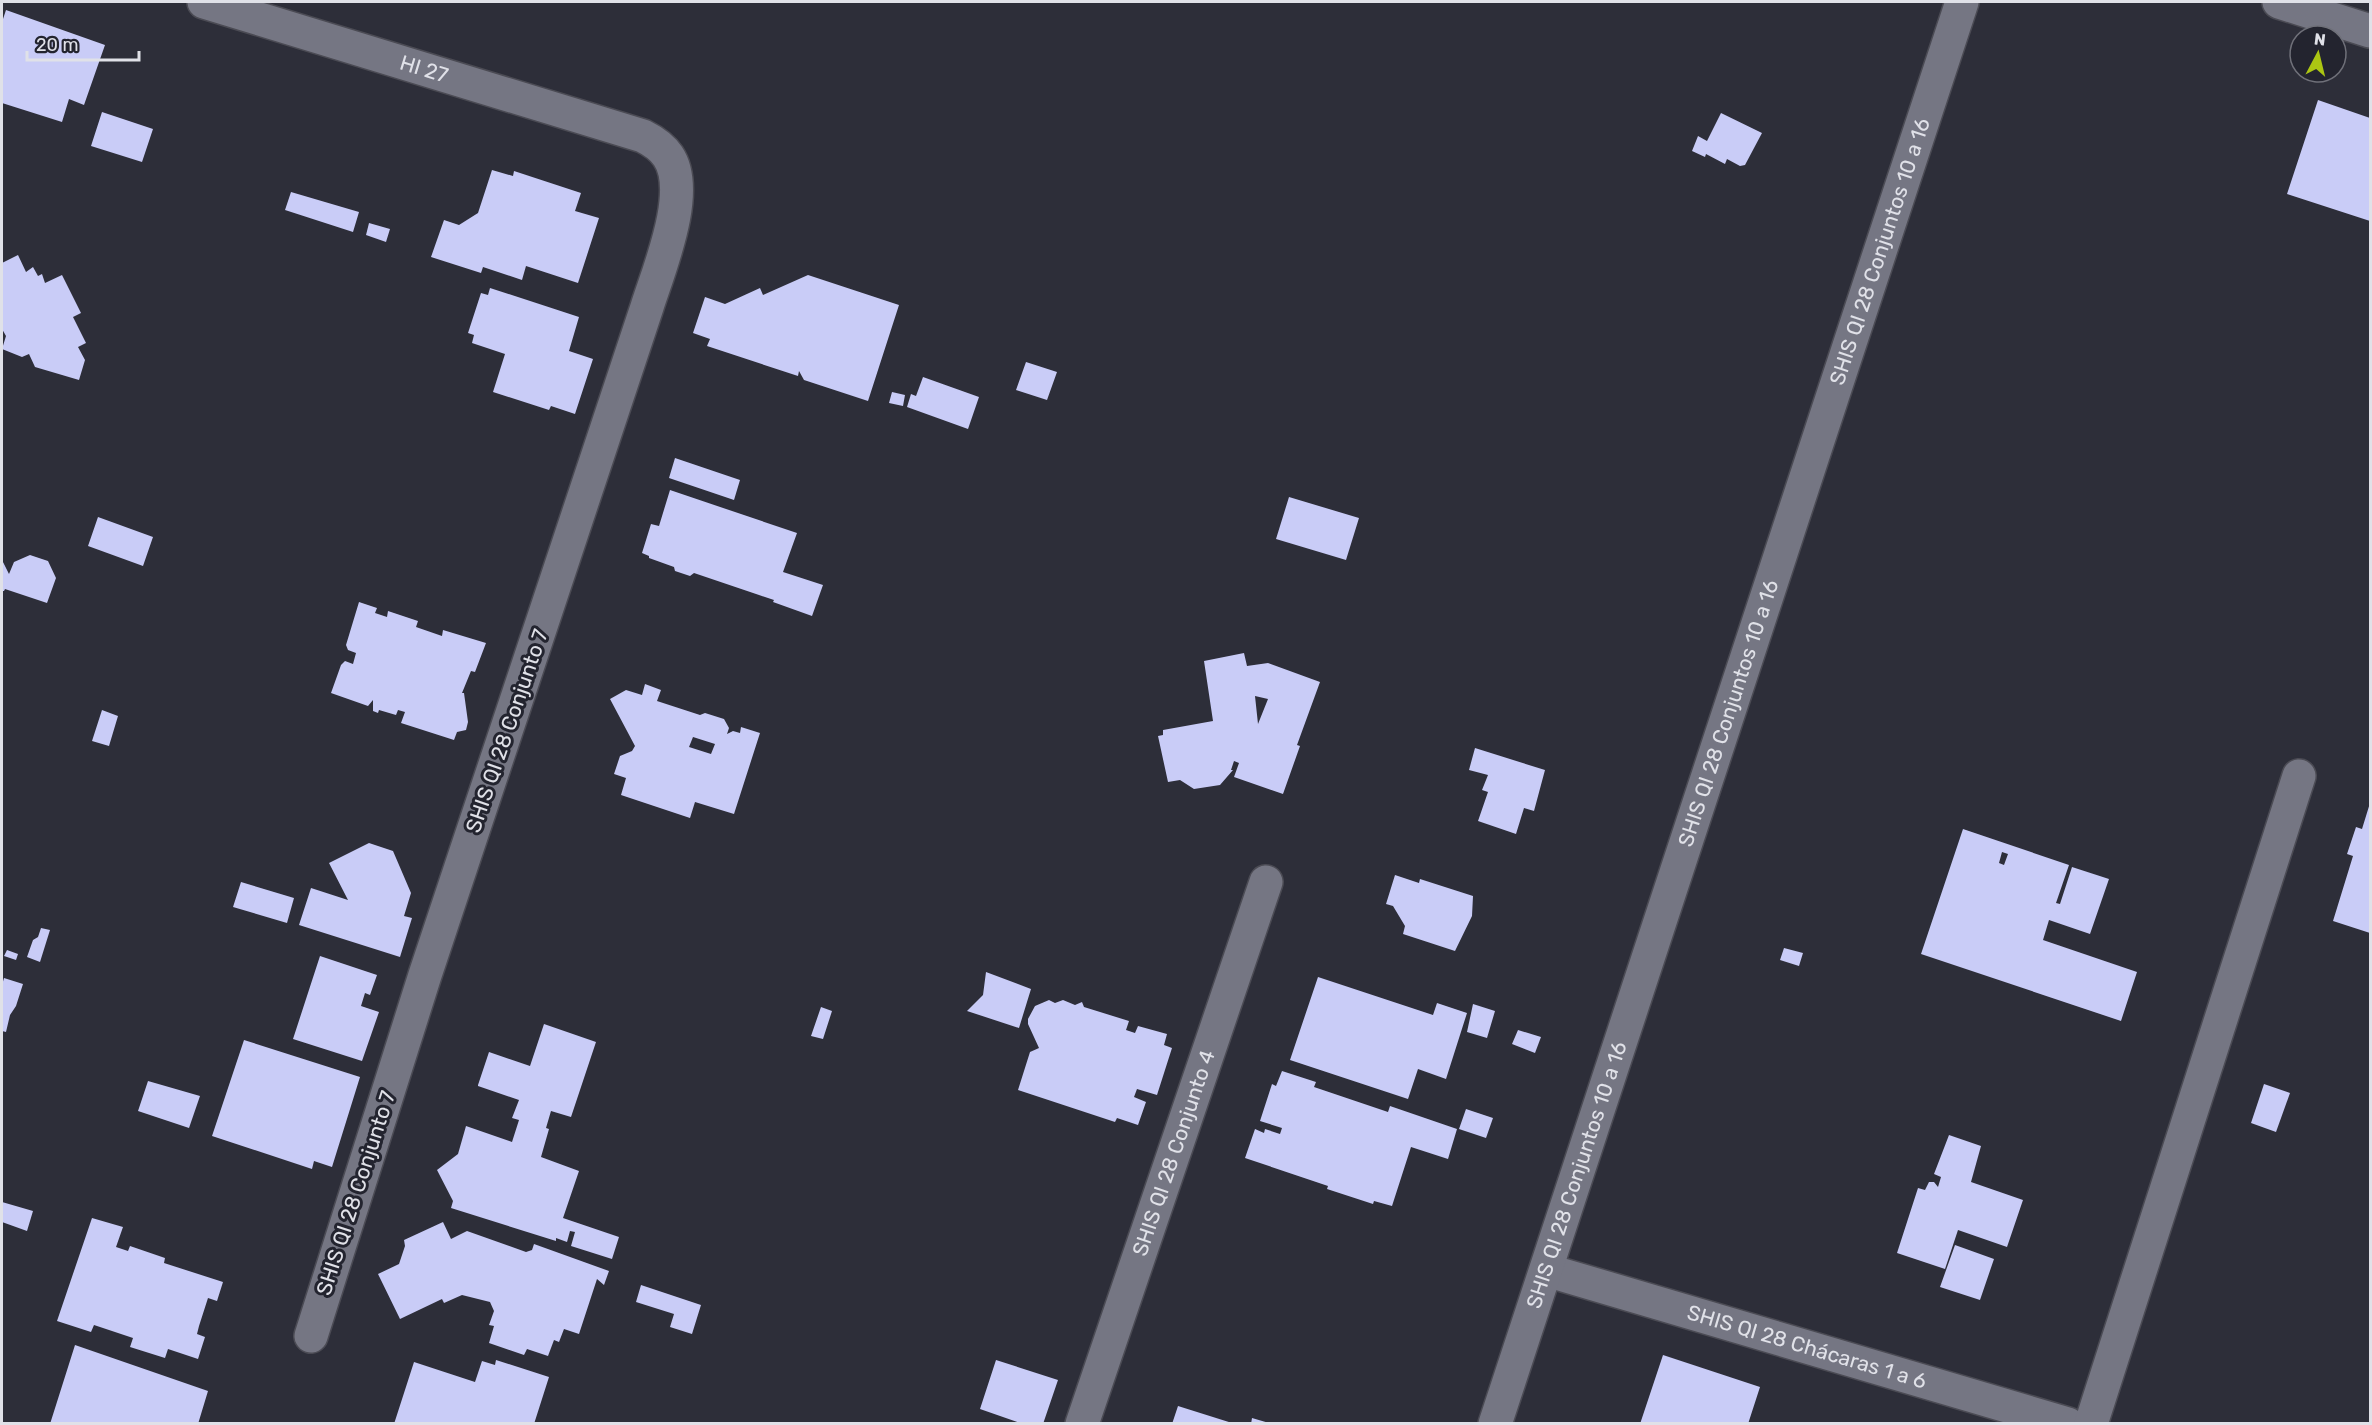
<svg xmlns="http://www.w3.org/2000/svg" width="2372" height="1425" viewBox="0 0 2372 1425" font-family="Rubik,sans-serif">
<rect width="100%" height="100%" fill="#2d2e39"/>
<path fill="#c9ccf7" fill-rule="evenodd" d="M6,10L105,45L84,105L69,99L62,122L2,103V22Z
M2318,100L2370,118V221L2287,194Z
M102,112L153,129L142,162L91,146Z
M1721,113L1762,133L1745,165L1740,166L1727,159L1725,164L1706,154L1705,157L1692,151L1698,136L1707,141Z
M492,170L513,176L514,171L581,193L575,211L599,218L578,283L526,266L522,280L483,267L481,273L431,257L444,220L459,225L478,213Z
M291,192L359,212L353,232L285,210Z
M369,223L390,229L386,242L366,235Z
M18,255L26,272L33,267L38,276L42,274L45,283L62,275L81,313L73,317L86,343L78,347L85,360L79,380L35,367L29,354L22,357L2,349L6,336L2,329V263Z
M808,275L899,305L868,401L804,380L799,371L798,376L707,346L710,339L693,333L705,297L725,304L760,288L763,295Z
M490,288L579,317L569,351L593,359L575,414L551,406L549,410L493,392L505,354L472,343L474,335L468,333L481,293L488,295Z
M1026,362L1057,372L1047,400L1016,390Z
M923,377L979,397L968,429L907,407L911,394L916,396Z
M892,392L905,395L903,406L889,403Z
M675,458L740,480L734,500L669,478Z
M670,490L797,533L783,572L823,585L812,616L773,602L774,600L759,595L694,573L690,576L675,571L674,567L649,558V556L642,553L651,524L659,526Z
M1289,497L1359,518L1346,560L1276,539Z
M98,517L153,537L143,566L88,546Z
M30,555L48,561L56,578L47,603L5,589L4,591H2V560L9,574L14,562Z
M359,602L377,608L375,613L387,617L388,611L418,621L416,627L442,636L443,630L486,643L475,672L471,671L462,693H464L468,722L466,730L457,732L454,740L401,723L405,712L398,710L396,715L379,710L378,713L373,711V700L368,706L331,693L341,665L345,661L353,664L356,653L348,650L346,645Z
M1244,653L1247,666L1268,663L1320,682L1297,745L1300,746L1283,794L1234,777L1239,763L1234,761L1231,770H1233L1220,785L1194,789L1180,780L1168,782L1158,736L1163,735V730L1213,721L1204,661ZM1255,696L1268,699L1258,724Z
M645,684L661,690L657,701L700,715L705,713L724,719L729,728L727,734L733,731L740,733L741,727L760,733L734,814L695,802L690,818L621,795L626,778L614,774L620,756L632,751L635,746L610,699L626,690L642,695ZM693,737L715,744L711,754L689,747Z
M102,710L118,716L109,746L92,741Z
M1475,748L1545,770L1534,811L1524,808L1516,834L1478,821L1488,792L1482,790L1488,775L1469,770Z
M2370,803V933L2333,921L2353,856L2347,854L2356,827L2362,829Z
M1963,829L2069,865L2056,903L2060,904L2072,867L2109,879L2090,934L2049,920L2043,940L2137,972L2121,1021L1921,954ZM2002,852L2008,854L2004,865L1999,863Z
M369,843L393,851L411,893L404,916L412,918L400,957L299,925L311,888L348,900L329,863Z
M1395,875L1419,883L1420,879L1473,896L1472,916L1455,951L1403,934L1405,926L1393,906L1386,904Z
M241,882L294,898L287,923L233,907Z
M41,928L50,930L40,962L27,957L33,940L38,937Z
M1784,948L1803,953L1799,966L1780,960Z
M7,950L18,954L16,960L4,956Z
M320,956L377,975L370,995L365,993L361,1006L379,1012L362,1061L293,1039Z
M986,972L1031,989L1019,1028L967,1011L983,995Z
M1318,977L1433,1015L1437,1003L1467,1013L1446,1079L1418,1069L1408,1099L1290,1060Z
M4,978L23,984L16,1006L10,1015L6,1032L2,1031V985Z
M1049,1000L1055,1003L1063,1000L1075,1005L1082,1002L1084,1007L1129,1021L1126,1030L1135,1033L1138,1026L1167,1034L1164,1045L1172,1048L1157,1095L1137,1089L1134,1097L1146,1102L1138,1125L1117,1118L1115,1122L1018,1090L1030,1052L1039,1048L1028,1024V1019L1035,1006Z
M1473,1004L1495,1011L1487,1038L1467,1032Z
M821,1007L832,1011L823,1039L811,1036Z
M544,1024L596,1042L571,1117L551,1111L546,1128L549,1129L541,1157L579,1171L563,1218L619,1237L612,1259L571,1246L575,1232L570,1231L567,1242L556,1238V1241L451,1208L453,1201L437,1170L458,1154L466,1126L512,1142L519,1120L512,1118L519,1100L478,1086V1085L489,1052L530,1066Z
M1518,1030L1541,1037L1535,1053L1512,1044Z
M244,1040L360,1077L332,1167L314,1161L312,1169L212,1136Z
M1282,1071L1316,1082L1314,1087L1388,1112L1390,1106L1457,1129L1448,1159L1411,1147L1392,1206L1374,1201L1373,1204L1327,1189L1328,1186L1245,1158L1255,1129L1264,1133L1265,1129L1280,1134L1282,1128L1260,1121L1272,1084L1276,1086Z
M148,1081L200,1096L189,1128L138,1111Z
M2264,1084L2290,1093L2276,1132L2251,1123Z
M1466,1109L1493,1118L1486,1138L1459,1129Z
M1949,1135L1981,1146L1971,1182L2023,1200L2007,1247L1958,1230L1945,1269L1897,1253L1918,1188L1925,1190L1929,1182H1934L1938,1187L1941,1177L1934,1174Z
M2,1202L33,1211L27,1231L2,1222Z
M92,1218L123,1227L116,1247L128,1251L130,1246L165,1258L164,1263L223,1282L217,1301L208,1298L199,1326L197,1334L205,1337L198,1359L168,1349L165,1358L130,1347L133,1338L94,1325L91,1332L57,1321Z
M443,1222L451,1239L467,1231L526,1252L532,1250L534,1244L609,1271L604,1285L597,1279L579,1334L564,1329L559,1342L554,1340L548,1356L527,1349L524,1355L489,1343L494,1326L489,1325L494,1311L490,1302L462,1295L444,1303L442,1299L400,1319L378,1274L399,1264L405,1246L404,1240Z
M1955,1245L1994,1259L1980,1300L1940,1287Z
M641,1285L701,1305L692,1334L670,1327L674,1314L636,1302Z
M75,1345L208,1391L198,1424H50Z
M1663,1355L1760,1387L1748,1424H1640Z
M496,1360L549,1377L534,1424H394L414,1362L475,1382L482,1361L495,1365Z
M996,1360L1058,1380L1043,1424H1023L980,1409Z
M1178,1406L1232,1423V1424H1172Z
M1252,1418L1269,1423V1424H1251Z"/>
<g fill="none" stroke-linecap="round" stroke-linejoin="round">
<defs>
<g id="minor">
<path id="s1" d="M204,2L643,136C653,141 662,147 668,156C692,191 659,269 647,307L425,975L311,1336"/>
<path d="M2279,2L2370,31"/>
<path id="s2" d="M1546,1270L2068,1424"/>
<path id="s3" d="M1082,1424L1266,882"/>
<path id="s4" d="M1495,1424L1962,2"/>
<path d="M2091,1424L2299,776"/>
</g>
</defs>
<use href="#minor" stroke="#4b4b54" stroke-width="36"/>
<use href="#minor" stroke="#757683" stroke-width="33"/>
</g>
<g text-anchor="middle" stroke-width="6" stroke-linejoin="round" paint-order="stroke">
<g font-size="21" fill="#e0e1e8" stroke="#23242f">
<text dy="7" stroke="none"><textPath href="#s1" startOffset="230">HI 27</textPath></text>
<text dy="7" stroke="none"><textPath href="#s4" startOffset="1234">SHIS QI 28 Conjuntos 10 a 16</textPath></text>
<text dy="7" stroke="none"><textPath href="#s4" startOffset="748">SHIS QI 28 Conjuntos 10 a 16</textPath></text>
<text transform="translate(507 731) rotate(-71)" y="7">SHIS QI 28 Conjunto 7</text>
<text dy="7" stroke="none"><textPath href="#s3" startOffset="286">SHIS QI 28 Conjunto 4</textPath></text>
<text dy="7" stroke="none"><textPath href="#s4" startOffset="262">SHIS QI 28 Conjuntos 10 a 16</textPath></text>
<text transform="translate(356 1193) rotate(-72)" y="7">SHIS QI 28 Conjunto 7</text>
<text dy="7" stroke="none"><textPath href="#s2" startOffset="272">SHIS QI 28 Chácaras 1 a 6</textPath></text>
</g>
</g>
<rect width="2372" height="1425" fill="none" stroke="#e0e1e8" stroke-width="6"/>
<g transform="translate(2318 54) rotate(7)"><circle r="28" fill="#23242f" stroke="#6f7079" stroke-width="1.5"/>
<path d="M0-4.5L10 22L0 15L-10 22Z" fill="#acc613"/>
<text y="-9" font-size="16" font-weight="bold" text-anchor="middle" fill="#e0e1e8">N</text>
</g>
<path d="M27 51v9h112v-9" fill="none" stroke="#e0e1e8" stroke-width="3"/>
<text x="36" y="51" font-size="18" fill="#e0e1e8" stroke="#23242f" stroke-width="4.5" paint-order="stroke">20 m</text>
</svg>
